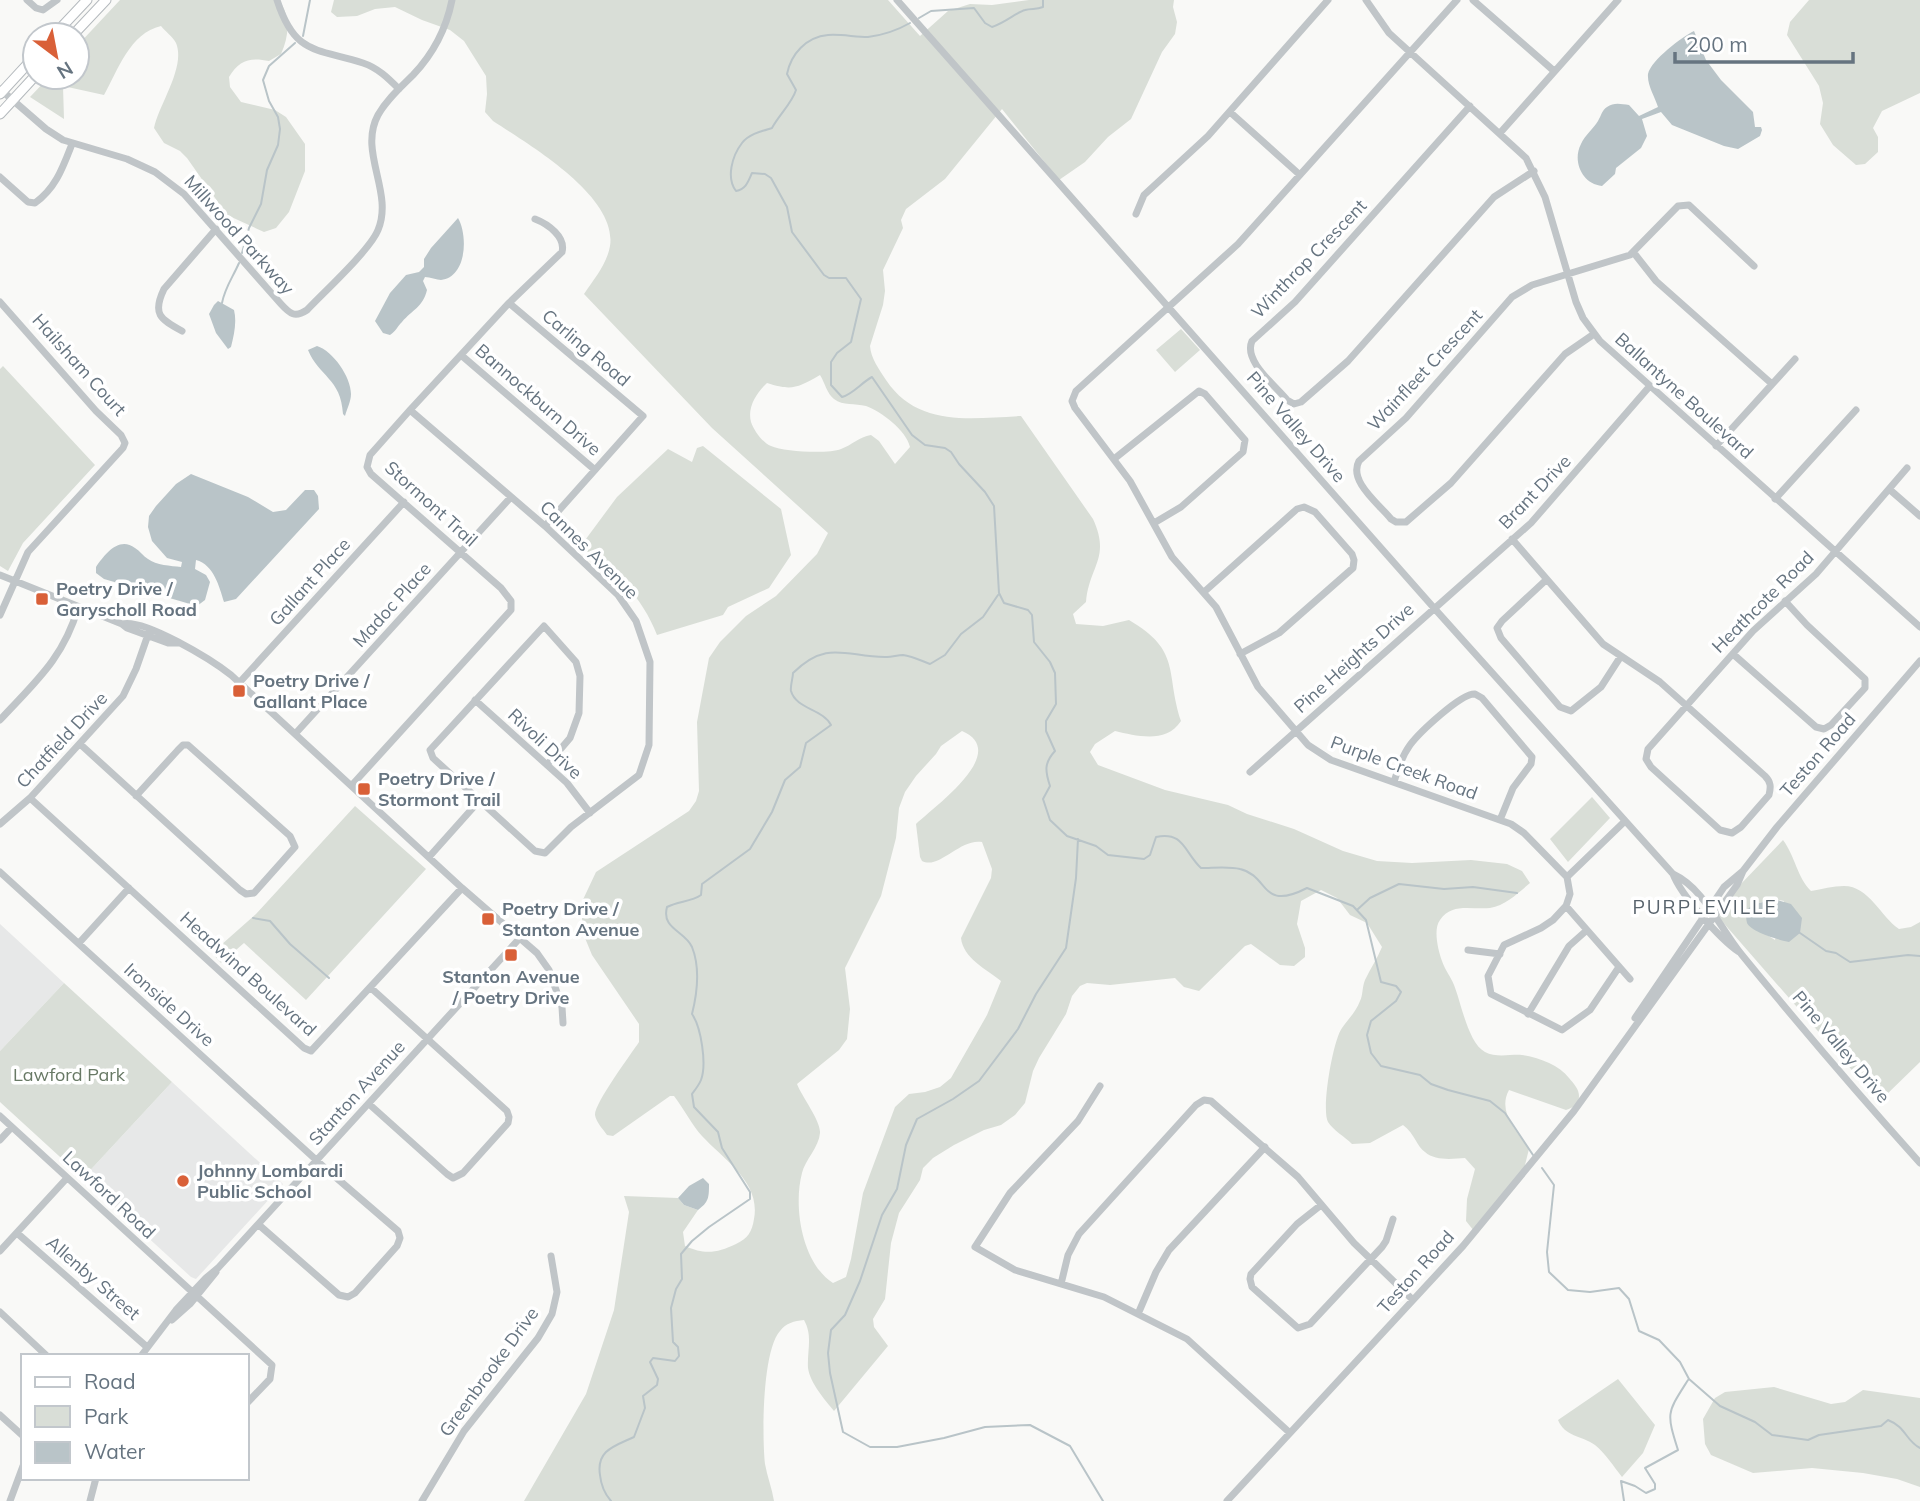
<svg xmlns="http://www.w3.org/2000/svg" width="1920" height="1501" viewBox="0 0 1920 1501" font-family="Mulish,sans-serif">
<rect width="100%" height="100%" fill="#f9f9f7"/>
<path fill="#e7e8e8" d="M0,924L64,983L0,1051Z
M172,1082L283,1184L196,1279L191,1277L83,1178Z"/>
<path fill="#d9ded7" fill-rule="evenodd" d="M120,0H279C291,17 289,36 281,54L269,61C250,57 239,60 229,77L230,87L241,102L275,110L286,117L305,144V171L289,212L276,228L264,232L227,215L187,158L180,151L164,143L154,128C159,104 186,67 176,43C173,37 165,31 161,26C130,33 118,70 104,95L63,86L64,119L30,97L49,77H77V46Z
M334,0H888L920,36L948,11L970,4L992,5L1029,0H1174L1173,7L1177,22L1175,34L1162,52L1131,119L1108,137L1085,162L1059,180L1002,109L945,179L906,209L901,220L903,228L883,270L885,291L883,305L870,346C871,359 879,369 886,380C918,428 972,418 1021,416L1093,519C1111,558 1089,566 1086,602L1073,614L1076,624L1103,626L1129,620C1182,651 1165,672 1181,721C1166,744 1137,736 1115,731L1095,744L1090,752L1098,765L1165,790L1228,805L1247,814L1294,829L1343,851L1377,861L1412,863L1471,860L1507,864L1522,871L1530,883C1518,893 1506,905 1490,908C1472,910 1452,902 1440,920C1433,929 1438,950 1442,961C1445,970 1451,977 1454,985C1461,1002 1468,1043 1485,1052C1496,1058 1511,1054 1522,1055C1539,1058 1559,1065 1569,1078C1574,1084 1579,1089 1579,1096C1579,1105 1574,1107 1566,1110L1509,1090C1497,1112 1517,1131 1529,1149L1523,1173L1474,1231L1466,1221L1467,1199L1475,1169L1465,1158C1452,1159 1435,1161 1425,1152C1417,1147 1415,1134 1403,1125L1370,1143L1352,1144C1345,1137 1333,1130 1328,1122C1321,1109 1333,1040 1342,1028C1348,1019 1356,1012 1360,1001C1363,995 1362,987 1365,980C1370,969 1377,959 1382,947L1367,923L1350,915L1337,898L1321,890L1301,901L1297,924L1305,948V957L1294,966L1280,965L1251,944L1245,946L1199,991L1184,987L1175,978L1110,985L1087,983L1080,986L1072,996L1066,1014L1039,1058L1033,1071L1025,1103L1015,1115L1001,1125L984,1130L954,1145L933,1158L923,1168L920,1180L899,1213L891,1243L885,1299L873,1319L874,1327L888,1346L834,1411C825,1400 810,1383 808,1368C807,1350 813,1336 804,1320C794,1321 786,1323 780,1331C762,1351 762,1437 765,1464C767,1476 772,1488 774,1501H524L586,1394L614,1310L629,1212L624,1196L678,1198L684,1205L698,1210L683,1232L685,1246C705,1255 717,1253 736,1244C748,1238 752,1232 754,1219C761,1182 724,1160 702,1136C692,1125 684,1109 674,1096H670L613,1136L607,1135C603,1129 596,1122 595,1115C594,1104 631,1054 639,1042V1024L592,955L585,938L580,906L596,872L689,811L696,801L699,791L697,722L709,658L720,642L746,616L776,596L817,554L828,533L712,428L584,294C594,279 607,264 610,246C618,196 528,144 493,121L485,112L487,94L486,76L464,41L450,30L422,20L395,7L375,9L357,16L337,17L331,12ZM820,375C825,383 827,394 834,399C843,406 855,403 866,406C882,412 906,430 910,447L895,464L879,441L871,435C859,437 852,445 841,449C829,454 784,452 771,446C763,443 754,431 751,422C747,407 757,392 767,383C792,391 797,388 820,375ZM962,731C1011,752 935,806 916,824L920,857L922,861C939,870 960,838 982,842L992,869L991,878L961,938C963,958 986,969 1001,981L987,1015L951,1078L940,1087L925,1092L909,1094L895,1107L863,1193L851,1259L846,1277L833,1283C802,1263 793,1207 802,1173C805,1160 819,1147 820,1133C821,1121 802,1097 797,1084L839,1050L847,1039L850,1009L845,968L881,896L896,838L899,808L905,792L916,776L936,754L941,746Z
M1809,0H1920V93L1882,111L1873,128L1878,137V152L1865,164L1856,165L1833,145L1820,124L1823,103L1819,86L1787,35L1790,22Z
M1181,329L1200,350L1175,372L1156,350Z
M3,366L95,465L23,543L8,571L0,566V369Z
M703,446L781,509L791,555L769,588L728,607L723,615L657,635C642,596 614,569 580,547L617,497L668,449L692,462L697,448Z
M1592,797L1610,818L1568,862L1550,839Z
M355,806L426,869L306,1000L244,943L221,963L212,953L256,914Z
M1783,840C1795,856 1797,877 1811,891C1822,889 1833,886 1844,886C1869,886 1881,917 1899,929L1911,927L1920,922V1062L1883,1098L1878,1100L1714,912ZM1774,899L1784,901L1775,940L1759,930L1752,905Z
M64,983L172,1082L83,1178L0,1102V1051Z
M1618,1379L1655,1425L1643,1453L1622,1477C1614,1467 1605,1453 1595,1445C1581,1435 1565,1437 1558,1420Z
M1774,1387L1831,1404L1845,1402L1863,1390L1920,1398V1487L1897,1479L1863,1473L1812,1468L1753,1473L1711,1455L1705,1444L1703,1419L1715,1398L1725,1392Z"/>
<path fill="#b9c4c8" d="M1694,31L1706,60L1721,80L1753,112L1755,127H1761L1762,130L1760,136L1738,149L1724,146L1672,125L1661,112L1642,119L1647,136L1641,148L1616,168L1615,174L1602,186C1582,184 1572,161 1581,144C1585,135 1593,129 1598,121C1601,116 1602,110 1607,107C1614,102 1621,104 1629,105L1639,116L1658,107C1655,97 1647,85 1648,74C1651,60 1682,37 1694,31Z
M458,218C468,235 467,277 441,280C437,280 430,277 425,277L423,281L427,290C423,307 412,310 402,322C397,327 396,331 390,335L383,333L375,321L390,293L406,275L419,272L424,267V259L431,248Z
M218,301L234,310C237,322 234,335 231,347L228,349L216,333L209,314L214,305Z
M317,346C333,351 351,377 351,394C351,401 347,409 345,416L343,414C341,378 319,377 308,350Z
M191,474L248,497L273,512L286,510L305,490H314L318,496L319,509L236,599L224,602C219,586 214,565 196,560L195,569L206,575L210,582L205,600L197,606L104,579L96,573V567C105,554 119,536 135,548C140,551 143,556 148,559C156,565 171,566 181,567L182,562L167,558L152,541L148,527L149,516L156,506L176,484Z
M1774,899L1791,904L1802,918L1800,933L1789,942C1779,940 1751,932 1747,923C1746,919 1746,915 1746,911L1752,905Z
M703,1178L709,1184C709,1197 709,1202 698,1210L684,1205L678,1198L689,1186Z"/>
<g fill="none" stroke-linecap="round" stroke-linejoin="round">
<path stroke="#b9c4c8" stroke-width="2" d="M919,18L931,11L974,8L985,23L992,27C1005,23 1017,12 1025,10C1032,8 1036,10 1043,7V0
M910,23C896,31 884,35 868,37C855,37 841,34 828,35C806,37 791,54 787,74L796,90C792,103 779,115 772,128C762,131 749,134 742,143C732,156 726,178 736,191C746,189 748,182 752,173L765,174L771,178L787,207L792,232L824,275L829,278H846L861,299L851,342L837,353L831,362V385L842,397C853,394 861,383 872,377L912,435L925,445L945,448L951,452L959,464L985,492L994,506L999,593L1004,603L1028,610L1032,615L1034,642L1050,662L1055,673L1056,704L1046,721V731L1055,751C1044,763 1045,771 1050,786L1043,799L1050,820L1067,836L1096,846L1108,855L1144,859L1150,855L1156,837C1184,831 1184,852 1201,868C1213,868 1229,866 1240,869C1270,876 1260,912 1307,888L1353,906L1366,920L1381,982L1396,986L1401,992L1396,1001L1371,1021L1367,1035L1371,1053L1381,1066L1420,1075L1431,1084L1448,1090L1490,1101L1505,1113L1533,1155
M303,36L310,0
M242,253L249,228L261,204L267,170L278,145L280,129L278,117L269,101L263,80L269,66L295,43
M222,303C225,287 233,277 239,263
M1078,839L1076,878L1066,948L1036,994L1018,1029L979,1081L953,1099L917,1119L906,1145L897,1189L882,1215L860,1281L845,1315L831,1330L828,1353L830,1373L843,1432L870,1447H897L944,1438L985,1427L1030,1425L1070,1446L1103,1501
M1358,909L1370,898L1399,884L1444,889L1473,887L1517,893
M253,918L270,921L290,944L329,978
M1800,933L1826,951L1836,953L1850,962L1908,955L1920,956
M1542,1168L1554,1185L1547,1252L1549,1272L1568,1290L1590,1292L1619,1288L1629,1299L1639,1331L1659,1340L1680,1362L1689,1379L1720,1406L1755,1422L1772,1435L1808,1440L1819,1435L1881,1426L1888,1420C1906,1427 1906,1441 1920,1448
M611,1501C604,1493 601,1485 600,1475C596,1450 615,1446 634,1437L645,1408L643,1396L657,1385L658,1379L650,1362L653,1358L675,1361L679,1356L678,1347L673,1342L671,1308L676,1289L682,1279L681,1254L692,1241L709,1227L750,1199V1192L722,1148L718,1132L694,1107L692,1094C695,1090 699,1085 701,1080C707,1064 701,1027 692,1014C697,994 700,967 692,947C685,931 661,929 667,907C678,901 691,902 701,895L702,884L750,849L772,812L785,780L800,767L806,743L831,725C823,709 796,709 791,691C790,686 793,678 793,673C828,638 848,658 887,657C892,657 898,655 903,655C912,656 922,661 930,664L945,655L961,634L983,617L998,595
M1624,1501L1621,1481L1635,1486L1646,1493L1655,1489V1484L1645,1468L1678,1450C1666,1412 1667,1413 1688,1380"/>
<defs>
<path id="major" d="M54,35L87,0
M73,35L106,0
M0,94L35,56
M0,114L35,76"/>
</defs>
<use href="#major" stroke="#b4b9bd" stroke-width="11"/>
<path stroke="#c0c5c8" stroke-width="7" d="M27,0L36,8L43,10L57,0
M277,0C295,56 317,48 363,63C378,68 388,78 399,89
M897,0L1434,608L1673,874C1681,895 1719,938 1739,952
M1366,0L1389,33L1526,158L1545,197L1576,302L1583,318L1600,341L1920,627
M1457,0L1238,244L1076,391L1072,401L1075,408L1130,481L1172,557L1216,607L1258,687L1308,745L1331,760L1511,824L1524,833L1567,877L1570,894L1566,906L1553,920L1541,928L1504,945L1488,976L1491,994L1562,1030L1590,1010L1619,967
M1473,0L1554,71
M0,89L46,129L63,140L127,159L155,172L184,194L281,304C290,314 295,318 307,310C324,292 370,250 378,230C394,192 358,152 378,115C387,99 401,87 413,75C434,53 446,30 452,0
M1470,106L1295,302L1252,341C1243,361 1275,385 1287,400L1294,404L1301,402L1348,361L1494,197L1534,171
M1230,112L1300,175
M1500,133L1618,0
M0,177L28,202L35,203C56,188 63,167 72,144
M1136,214L1144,195L1208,136L1328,0
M1634,253L1656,281L1772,384
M0,302L96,411L121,435L125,443L123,448L28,552L0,615
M509,303L643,416L545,526
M182,331C160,319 152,314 164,289L216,229
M1594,334L1565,354L1451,483L1406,522H1396L1391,519C1379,504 1348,481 1359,461L1406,418L1512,297L1532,285L1630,255L1678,206L1689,205L1754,266
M461,355L595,470
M410,410L545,526L618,595L636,621L650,662L649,745L639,775L571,827L545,853L535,851L433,758L430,750L544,626L576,662L580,676L579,713L570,738L547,765
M1716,446L1795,359
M1114,459L1199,391L1205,394L1245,440L1243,452L1181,507L1154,523
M1889,489L1920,516
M1775,499L1856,410
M1512,539L1603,644L1660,682L1765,776C1771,782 1771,787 1769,795L1741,827L1732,833L1720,830L1651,767L1646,759L1648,749L1753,631L1816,574L1907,468
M0,575L122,624L127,628L168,643H178
M1546,580L1502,621L1497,628L1501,638L1560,707L1571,711L1601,687L1621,656
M1204,592L1297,509L1304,507L1315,512L1352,554L1354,560L1353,568L1279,633L1240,654
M122,624C144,618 212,660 231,675L462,888L537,953L549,970L562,1007L563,1023
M1733,654L1816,727L1824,729L1831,725L1865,688V679L1807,625L1785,601
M239,683L404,502
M475,700L567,783L590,813
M0,720C35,682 63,659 78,608
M295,734L511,497
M80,744L240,890L246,894L254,893L295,847L290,836L188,745H183L178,750L136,796
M1250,772L1531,523L1649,387
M1394,782C1398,769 1402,756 1410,745C1419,733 1461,693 1475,694L1482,698L1532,757L1531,764L1513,788L1500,820
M352,785L511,610V601L501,588L371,474L367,467L370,455L410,410L509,303L562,252C566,237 548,224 535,219
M30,798L304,1048L311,1051L462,888
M0,824L30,798L123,696L136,669L150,629
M429,857L479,801
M0,872L325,1168L398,1231L400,1238L397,1246L355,1293L348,1297L339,1295L259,1225
M1673,874C1705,889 1720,929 1742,955C1799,1025 1859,1095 1920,1163
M1567,877L1624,822
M1566,906L1630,979
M79,943L129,888
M1468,950L1500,954
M1528,1014L1569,946L1587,930
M1635,1018L1724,887L1743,871L1777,827L1920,661
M1100,1086L1078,1121L1010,1193L975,1247L1015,1270L1104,1297L1187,1339L1290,1433
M369,1104L447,1174L453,1178L463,1173L508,1123L509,1117L507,1111L371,988
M0,1116L272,1365L270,1379L247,1403
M0,1140L12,1127
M1321,1205L1297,1224L1251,1274L1250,1279L1252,1287L1298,1328L1310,1324L1382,1247L1386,1241L1393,1219
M17,1233L147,1347
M0,1251L67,1178
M1061,1284L1068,1255L1079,1234L1196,1105L1204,1100L1211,1101L1298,1177L1354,1243L1413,1300
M0,1312L47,1356
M1138,1314L1156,1272L1169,1250L1265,1147
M172,1320L190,1304L216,1272
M141,1356L176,1310L206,1278L218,1268L519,939
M0,1415L23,1436
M10,1501L23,1466
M90,1501L96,1478
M422,1501L464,1431L538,1338L552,1314L557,1292L551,1256
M1227,1501L1463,1246L1574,1111L1737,885L1743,871"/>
<use href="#major" stroke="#fff" stroke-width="9"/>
</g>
<g fill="#d96038" stroke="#fff" stroke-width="2.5">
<rect x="35" y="592" width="14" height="14" rx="3.5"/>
<rect x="232" y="684" width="14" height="14" rx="3.5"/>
<rect x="357" y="782" width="14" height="14" rx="3.5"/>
<rect x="481" y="912" width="14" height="14" rx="3.5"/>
<rect x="504" y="948" width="14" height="14" rx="3.5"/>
<circle cx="183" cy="1181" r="7"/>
</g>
<g text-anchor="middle" stroke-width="7" stroke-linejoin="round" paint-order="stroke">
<g font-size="18" fill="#667480" stroke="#fff">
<text transform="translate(239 235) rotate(48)" y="6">Millwood Parkway</text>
<text transform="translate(1309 259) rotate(-46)" y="6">Winthrop Crescent</text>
<text transform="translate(586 348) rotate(40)" y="6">Carling Road</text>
<text transform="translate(79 365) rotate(48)" y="6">Hailsham Court</text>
<text transform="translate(1425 370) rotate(-47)" y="6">Wainfleet Crescent</text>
<text transform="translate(1684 396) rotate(42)" y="6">Ballantyne Boulevard</text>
<text transform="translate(538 400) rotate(41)" y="6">Bannockburn Drive</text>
<text transform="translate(1296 427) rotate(49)" y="6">Pine Valley Drive</text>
<text transform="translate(1535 492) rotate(-46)" y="6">Brant Drive</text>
<text transform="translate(431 504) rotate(42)" y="6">Stormont Trail</text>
<text transform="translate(589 550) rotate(45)" y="6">Cannes Avenue</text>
<text transform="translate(310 582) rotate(-48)" y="6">Gallant Place</text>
<text transform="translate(1763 602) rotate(-45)" y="6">Heathcote Road</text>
<text transform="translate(392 605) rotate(-48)" y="6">Madoc Place</text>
<text transform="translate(1354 658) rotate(-42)" y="6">Pine Heights Drive</text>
<text transform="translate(62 740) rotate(-47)" y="6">Chatfield Drive</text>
<text transform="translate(545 744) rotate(43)" y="6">Rivoli Drive</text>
<text transform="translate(1818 755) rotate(-49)" y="6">Teston Road</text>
<text transform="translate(1404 768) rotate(20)" y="6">Purple Creek Road</text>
<text transform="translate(248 974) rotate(42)" y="6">Headwind Boulevard</text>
<text transform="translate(169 1005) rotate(42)" y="6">Ironside Drive</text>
<text transform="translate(1841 1047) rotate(50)" y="6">Pine Valley Drive</text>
<text transform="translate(357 1093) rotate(-48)" y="6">Stanton Avenue</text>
<text transform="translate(109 1195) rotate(43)" y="6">Lawford Road</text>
<text transform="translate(1416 1272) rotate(-48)" y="6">Teston Road</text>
<text transform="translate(93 1278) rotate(41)" y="6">Allenby Street</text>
<text transform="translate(489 1372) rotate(-54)" y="6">Greenbrooke Drive</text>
</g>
<g font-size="18" font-weight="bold" fill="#667480" stroke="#fff" text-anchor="start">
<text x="56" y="595">Poetry Drive /<tspan x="56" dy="21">Garyscholl Road</tspan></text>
<text x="253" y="687">Poetry Drive /<tspan x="253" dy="21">Gallant Place</tspan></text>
<text x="378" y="785">Poetry Drive /<tspan x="378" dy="21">Stormont Trail</tspan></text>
<text x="502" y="915">Poetry Drive /<tspan x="502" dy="21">Stanton Avenue</tspan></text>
<text x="511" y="983" text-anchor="middle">Stanton Avenue<tspan x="511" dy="21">/ Poetry Drive</tspan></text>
<text x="197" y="1177">Johnny Lombardi<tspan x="197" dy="21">Public School</tspan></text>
</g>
<g font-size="18" fill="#687965" stroke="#fff">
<text x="69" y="1081">Lawford Park</text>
</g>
<g font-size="19" letter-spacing="2" fill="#58636c" stroke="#fff">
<text x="1705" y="914">PURPLEVILLE</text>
</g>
</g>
<rect x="21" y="1354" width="228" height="126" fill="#ffffff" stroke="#c2c7cc" stroke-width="2"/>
<rect x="35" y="1377" width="35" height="10" fill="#ffffff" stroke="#c2c7cc" stroke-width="2"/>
<text x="84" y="1389" font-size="21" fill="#667480">Road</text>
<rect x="35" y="1406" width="35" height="21" fill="#d9ded7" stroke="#c2c7cc" stroke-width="2"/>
<text x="84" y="1424" font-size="21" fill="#667480">Park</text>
<rect x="35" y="1442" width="35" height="21" fill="#b9c4c8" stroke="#c2c7cc" stroke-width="2"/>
<text x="84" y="1459" font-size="21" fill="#667480">Water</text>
<g transform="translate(56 56) rotate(148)"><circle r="33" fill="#ffffff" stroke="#c2c7cc" stroke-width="2"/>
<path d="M0-5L12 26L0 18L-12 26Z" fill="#d96038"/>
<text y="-10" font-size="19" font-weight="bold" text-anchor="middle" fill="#667480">N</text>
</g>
<path d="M1675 52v10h178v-10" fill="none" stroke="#667480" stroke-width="3.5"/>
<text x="1686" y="52" font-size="21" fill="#667480" stroke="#ffffff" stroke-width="5" paint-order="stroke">200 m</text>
</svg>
